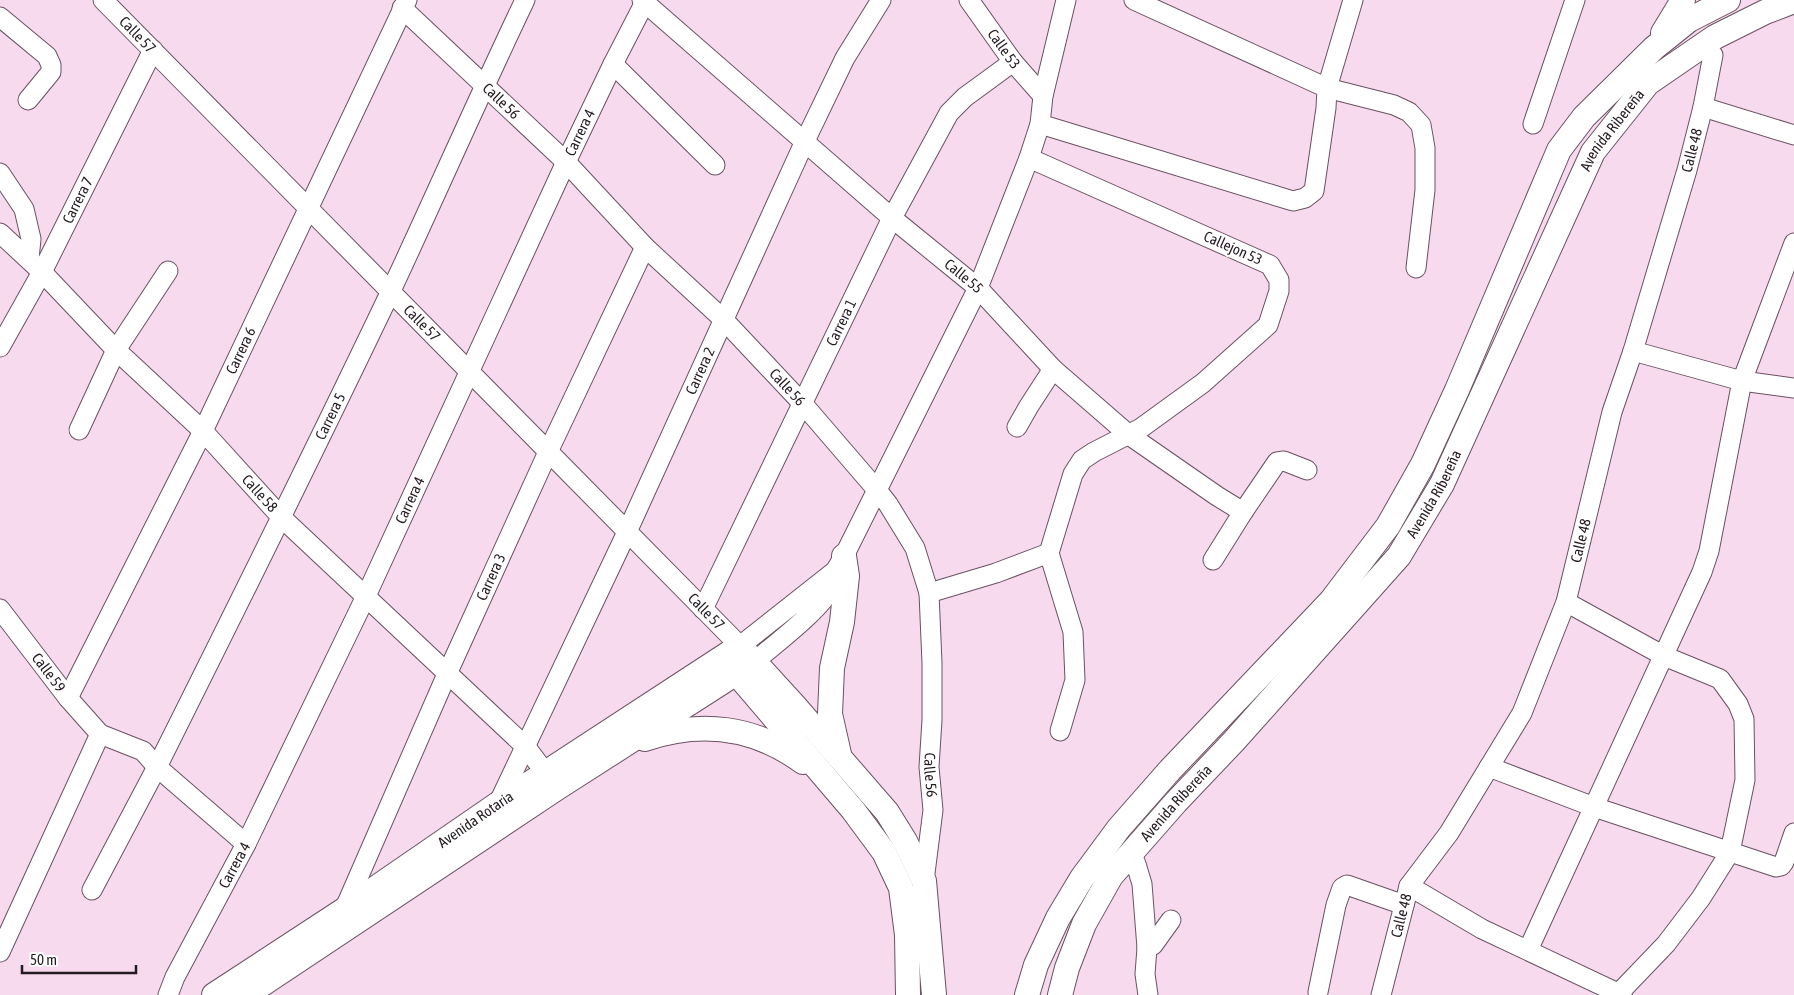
<svg xmlns="http://www.w3.org/2000/svg" width="1794" height="995" viewBox="0 0 1794 995" font-family="'Asap Condensed',sans-serif">
<rect width="100%" height="100%" fill="#f7daed"/>
<g fill="none" stroke-linecap="round" stroke-linejoin="round">
<defs>
<g id="minor">
<path id="s1" d="M103,0L740,646L835,571C834,576 834,582 832,586C824,607 774,645 755,661"/>
<path id="s2" d="M642,0L892,218L978,288L1053,369L1129,435L1217,496L1243,512L1213,560"/>
<path id="s3" d="M969,0L1013,62L1043,96"/>
<path d="M1353,0L1327,88L1394,105L1409,112L1421,125L1425,148V190L1416,268"/>
<path id="s4" d="M402,8L566,162L645,247L723,319L803,404L877,490L888,504L915,548L929,593L932,663V720L929,767L933,810L924,881"/>
<path d="M0,17L47,56L51,65V72L28,100"/>
<path d="M613,64L715,165"/>
<path d="M1703,107L1794,135"/>
<path d="M1040,124L1293,201L1305,198L1314,191L1326,108L1327,88L1134,0"/>
<path d="M1533,124L1575,0"/>
<path d="M0,173L24,209L31,239L29,259"/>
<path id="s5" d="M0,233L42,272L116,350L203,431L282,518L526,747L553,783"/>
<path id="s6" d="M0,347L42,272L153,50"/>
<path d="M1633,351L1742,381L1794,388"/>
<path d="M1017,427L1029,406L1053,369"/>
<path d="M79,430L116,350L168,271"/>
<path d="M1243,512L1277,462L1284,461L1307,470"/>
<path d="M1049,553L1073,632L1075,680L1060,731"/>
<path d="M837,568L844,556L978,288L1029,158L1040,124L1043,96L1066,0"/>
<path d="M929,593L996,573L1049,553L1073,474L1082,460L1094,452L1141,428L1203,383L1268,325L1279,291V280L1270,265L1029,158"/>
<path d="M1566,602L1664,656L1720,679L1738,704L1744,719L1745,780L1730,852L1701,898L1666,944L1619,993"/>
<path id="s7" d="M0,609L68,698L100,734L143,751L157,767C235,611 313,454 389,295C435,197 478,98 525,0"/>
<path id="s8" d="M703,609L892,218L949,113L965,97L1013,62"/>
<path id="s9" d="M68,698L203,431L407,0"/>
<path d="M1489,767L1594,807L1776,867L1781,866L1784,862L1794,833"/>
<path id="s10" d="M498,804L627,532L805,141L845,58L881,0"/>
<path d="M1131,853L1136,864L1142,884L1147,948L1145,974L1148,995"/>
<path d="M1409,886L1482,929L1622,995"/>
<path d="M92,890L157,767L246,844"/>
<path id="s11" d="M344,910L447,674L548,452L645,247"/>
<path d="M1147,948L1153,945L1171,920"/>
<path d="M1528,950L1702,572L1709,551L1742,381L1794,243"/>
<path d="M0,952L100,734"/>
<path d="M1318,992L1336,905L1342,888L1347,885L1404,905"/>
<path id="s12" d="M168,995L175,977L246,844L366,596L566,162L613,64L645,2"/>
<path id="s13" d="M1381,995L1409,886L1449,833L1522,713L1566,602L1612,412L1633,351L1687,170L1703,107L1713,55"/>
</g>
<g id="major">
<path d="M1663,33L1683,0"/>
<path d="M726,661L853,810L884,852L901,888L907,935L908,995"/>
<path d="M645,739C701,720 755,727 803,762"/>
<path d="M839,754L830,714L832,668L842,622L847,576L844,556"/>
<path id="s14" d="M214,995L344,910L498,804L740,646L794,705L887,812L905,841L924,881L934,995"/>
<path d="M246,995L557,788L755,661"/>
<path d="M1027,995L1036,965L1058,918L1082,878L1119,828L1170,770L1331,601L1388,526L1423,464L1457,390L1559,150L1584,117L1654,48L1689,20L1728,0"/>
<path id="s15" d="M1060,995L1067,968L1084,924L1111,876L1176,802L1234,741L1399,556L1442,484L1593,152L1648,83L1715,37L1765,12L1794,1"/>
</g>
</defs>
<use href="#minor" stroke="#6a5162" stroke-width="21"/>
<use href="#major" stroke="#6a5162" stroke-width="26"/>
<use href="#minor" stroke="#fff" stroke-width="19"/>
<use href="#major" stroke="#fff" stroke-width="24"/>
</g>
<g text-anchor="middle" stroke-width="5" stroke-linejoin="round" paint-order="stroke">
<g font-size="15" fill="#251b22" stroke="#fff">
<text dy="5" stroke="none"><textPath href="#s1" startOffset="49">Calle 57</textPath></text>
<text dy="5" stroke="none"><textPath href="#s3" startOffset="60">Calle 53</textPath></text>
<text dy="5" stroke="none"><textPath href="#s4" startOffset="136">Calle 56</textPath></text>
<text dy="5" stroke="none"><textPath href="#s15" startOffset="1038">Avenida Ribereña</textPath></text>
<text dy="5" stroke="none"><textPath href="#s12" startOffset="956">Carrera 4</textPath></text>
<text dy="5" stroke="none"><textPath href="#s13" startOffset="908">Calle 48</textPath></text>
<text dy="5" stroke="none"><textPath href="#s6" startOffset="166">Carrera 7</textPath></text>
<text transform="translate(1233 248) rotate(24)" y="5">Callejon 53</text>
<text dy="5" stroke="none"><textPath href="#s2" startOffset="424">Calle 55</textPath></text>
<text dy="5" stroke="none"><textPath href="#s8" startOffset="318">Carrera 1</textPath></text>
<text dy="5" stroke="none"><textPath href="#s1" startOffset="454">Calle 57</textPath></text>
<text dy="5" stroke="none"><textPath href="#s9" startOffset="388">Carrera 6</textPath></text>
<text dy="5" stroke="none"><textPath href="#s10" startOffset="478">Carrera 2</textPath></text>
<text dy="5" stroke="none"><textPath href="#s4" startOffset="541">Calle 56</textPath></text>
<text dy="5" stroke="none"><textPath href="#s7" startOffset="619">Carrera 5</textPath></text>
<text dy="5" stroke="none"><textPath href="#s5" startOffset="368">Calle 58</textPath></text>
<text dy="5" stroke="none"><textPath href="#s15" startOffset="632">Avenida Ribereña</textPath></text>
<text dy="5" stroke="none"><textPath href="#s12" startOffset="551">Carrera 4</textPath></text>
<text dy="5" stroke="none"><textPath href="#s13" startOffset="502">Calle 48</textPath></text>
<text dy="5" stroke="none"><textPath href="#s11" startOffset="364">Carrera 3</textPath></text>
<text dy="5" stroke="none"><textPath href="#s1" startOffset="859">Calle 57</textPath></text>
<text dy="5" stroke="none"><textPath href="#s7" startOffset="80">Calle 59</textPath></text>
<text dy="5" stroke="none"><textPath href="#s4" startOffset="976">Calle 56</textPath></text>
<text dy="5" stroke="none"><textPath href="#s15" startOffset="228">Avenida Ribereña</textPath></text>
<text dy="5" stroke="none"><textPath href="#s14" startOffset="315">Avenida Rotaria</textPath></text>
<text dy="5" stroke="none"><textPath href="#s12" startOffset="146">Carrera 4</textPath></text>
<text dy="5" stroke="none"><textPath href="#s13" startOffset="82">Calle 48</textPath></text>
</g>
</g>
<path d="M22 965v8h114v-8" fill="none" stroke="#251b22" stroke-width="2.5"/>
<text x="30" y="965" font-size="15" fill="#251b22" stroke="#ffffff" stroke-width="4" paint-order="stroke">50 m</text>
</svg>
